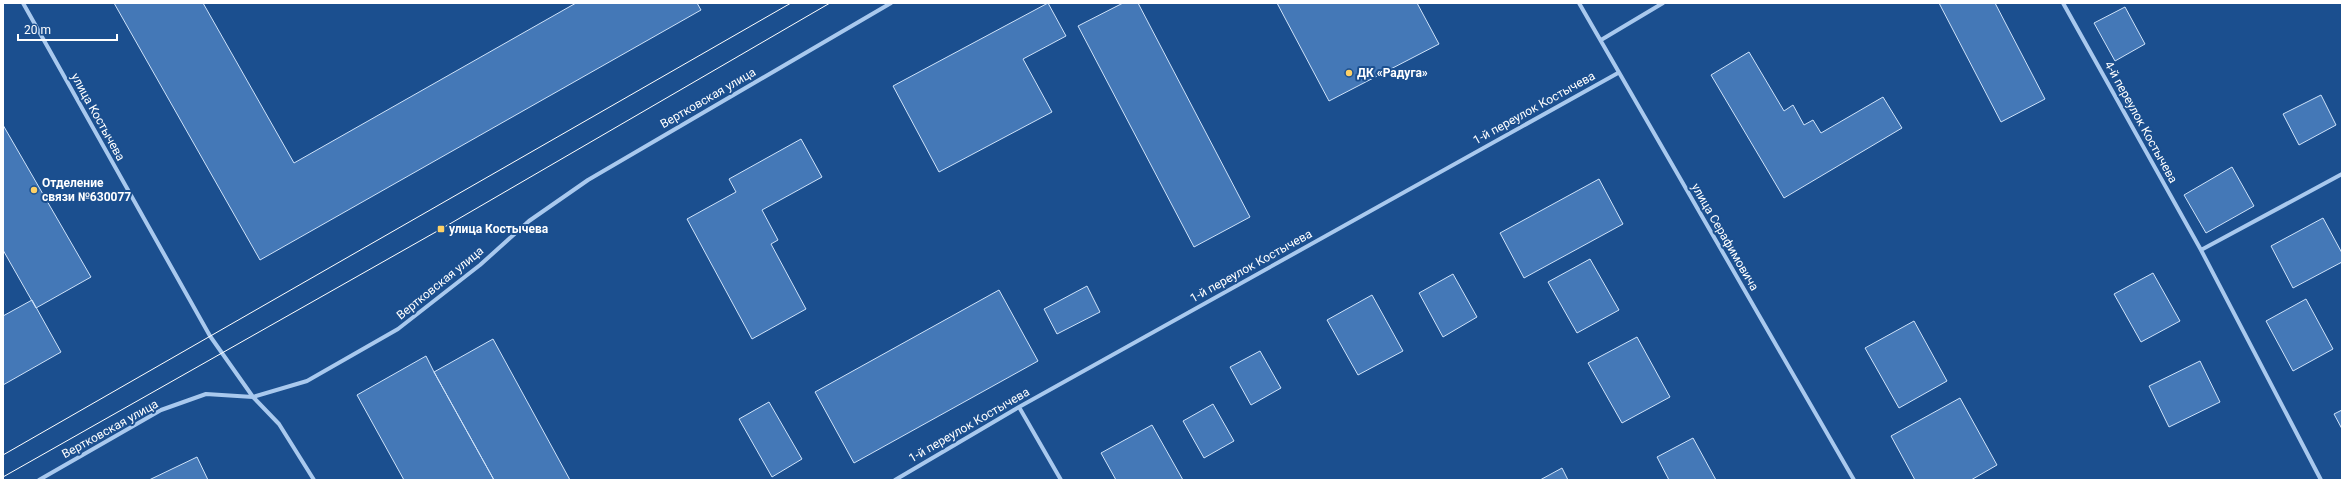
<svg xmlns="http://www.w3.org/2000/svg" width="2345" height="483" viewBox="0 0 2345 483" font-family="Roboto,sans-serif">
<rect width="100%" height="100%" fill="#1b4f8f"/>
<path fill="#4478b7" stroke="#cfe3fa" d="M114,3H203L294,163L576,3H697L701,10L260,260Z
M1048,3L1066,36L1023,59L1052,112L939,172L893,86Z
M1123,3H1138L1250,217L1194,247L1078,26Z
M1277,3H1417L1439,44L1329,101Z
M1939,3H1995L2045,99L2001,122Z
M2125,7L2145,44L2115,61L2094,23Z
M1749,52L1784,111L1793,105L1804,125L1813,120L1821,133L1883,97L1902,128L1784,198L1711,75Z
M2321,95L2336,125L2299,145L2283,114Z
M3,125L91,277L36,308L3,250Z
M801,139L822,177L762,210L778,240L771,244L806,309L752,339L687,219L736,192L729,179Z
M2232,167L2254,206L2206,233L2184,195Z
M1599,179L1623,224L1524,278L1500,233Z
M2323,218L2342,253V262L2293,288L2271,246Z
M1590,259L1619,310L1577,333L1548,282Z
M2153,273L2180,321L2141,342L2114,294Z
M1453,274L1477,317L1443,337L1419,293Z
M1087,286L1100,312L1057,334L1044,309Z
M999,290L1038,361L854,463L815,392Z
M1372,295L1403,351L1358,375L1327,320Z
M2306,299L2333,349L2293,371L2266,321Z
M32,300L61,352L3,385V316Z
M1914,321L1947,381L1899,408L1865,348Z
M1637,337L1670,397L1622,423L1588,363Z
M493,339L570,480H494L434,372Z
M1260,351L1281,388L1251,405L1230,367Z
M426,356L434,372L494,480H404L357,395Z
M2200,361L2220,402L2169,427L2149,386Z
M1960,398L1997,465L1971,480H1915L1891,436Z
M769,402L802,459L772,477L739,419Z
M1213,404L1234,441L1204,458L1183,421Z
M2342,410V429L2334,414Z
M1152,425L1183,480H1116L1101,453Z
M1693,438L1716,480H1669L1657,457Z
M197,457L208,480H149Z
M1562,468L1568,480H1540Z"/>
<g fill="none" stroke-linecap="round" stroke-linejoin="round">
<path stroke="#a9c9ee" stroke-width="4" d="M23,3L210,336L253,397L279,424L314,480
M1579,3L1854,480
M2063,3L2201,250L2321,480
M1601,40L1663,3
M2201,250L2342,174
M1019,407L1061,480
M39,480L161,410L206,394L253,397L307,381L398,329L480,265L529,221L588,180L891,3
M895,480L1019,407L1618,73"/>
<path stroke="#fff" stroke-width="1" d="M3,455L791,3
M3,477L441,229L830,3"/>
</g>
<g fill="#ffd166" stroke="#1b4f8f" stroke-width="1.5">
<circle cx="1349" cy="73" r="4"/>
<circle cx="34" cy="190" r="4"/>
<rect x="437" y="225" width="8" height="8" rx="2"/>
</g>
<g text-anchor="middle" stroke-width="4" stroke-linejoin="round" paint-order="stroke">
<g font-size="12" font-weight="bold" fill="#fff" stroke="#1b4f8f" text-anchor="start">
<text x="1357" y="77">ДК «Радуга»</text>
<text x="42" y="187">Отделение<tspan x="42" dy="14">связи №630077</tspan></text>
<text x="449" y="233">улица Костычева</text>
</g>
<g font-size="12" fill="#fff" stroke="#1b4f8f">
<text transform="translate(708 98) rotate(-30)" y="4">Вертковская улица</text>
<text transform="translate(1534 108) rotate(-29)" y="4">1-й переулок Костычева</text>
<text transform="translate(98 117) rotate(61)" y="4">улица Костычева</text>
<text transform="translate(2141 122) rotate(61)" y="4">4-й переулок Костычева</text>
<text transform="translate(1725 237) rotate(60)" y="4">улица Серафимовича</text>
<text transform="translate(1251 266) rotate(-29)" y="4">1-й переулок Костычева</text>
<text transform="translate(440 283) rotate(-39)" y="4">Вертковская улица</text>
<text transform="translate(969 425) rotate(-30)" y="4">1-й переулок Костычева</text>
<text transform="translate(110 429) rotate(-29)" y="4">Вертковская улица</text>
</g>
</g>
<rect width="2345" height="483" fill="none" stroke="#ffffff" stroke-width="8"/>
<path d="M18 34v6h99v-6" fill="none" stroke="#ffffff" stroke-width="2"/>
<text x="24" y="34" font-size="12" fill="#ffffff" stroke="#1b4f8f" stroke-width="3" paint-order="stroke">20 m</text>
</svg>
